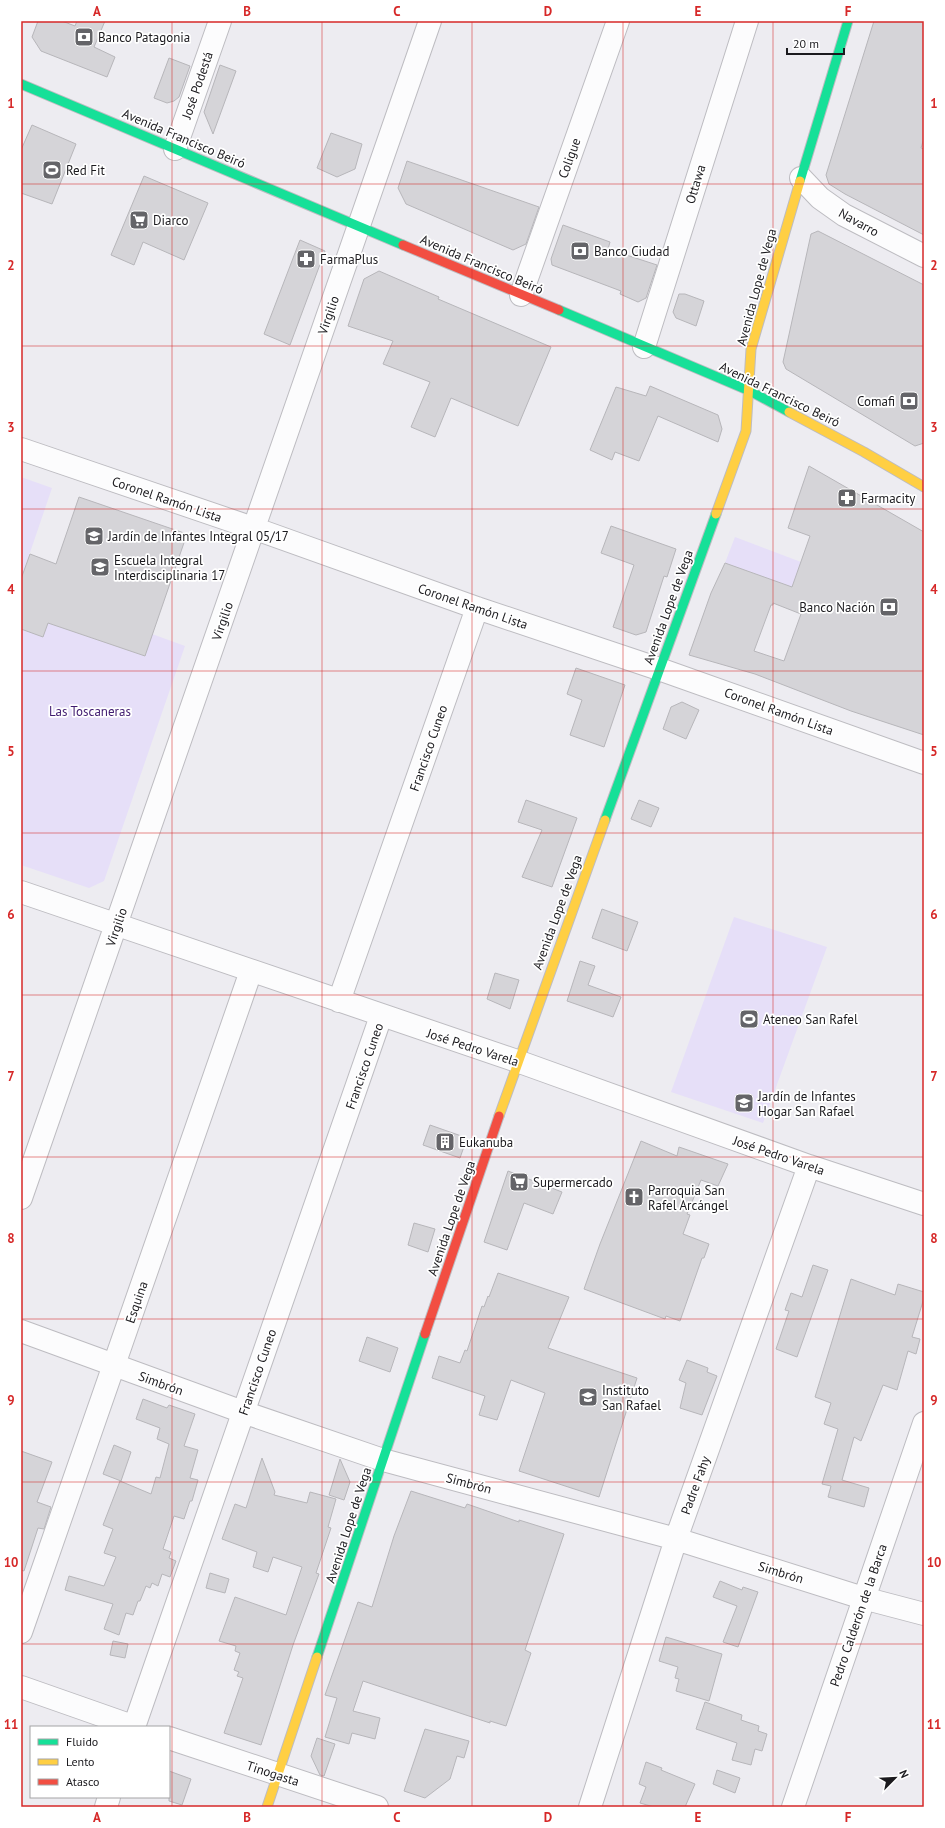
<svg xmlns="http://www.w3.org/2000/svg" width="945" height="1828" viewBox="0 0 945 1828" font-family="'PT Sans',sans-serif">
<rect width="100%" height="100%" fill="#edecf1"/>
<path fill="#e6dff8" d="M21,477L52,488L21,579Z
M735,537L801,562L792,588L725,563Z
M48,623L145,656L152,634L185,646L104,881L89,888L21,865V629L43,637Z
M734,917L827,947L763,1123L671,1092Z"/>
<path fill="#d5d4d8" stroke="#b7b6ba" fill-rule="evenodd" d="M38,21H62L75,26L77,21H105L94,47L115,57L107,77L41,51L32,37Z
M874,21H924V138L921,148L924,149V235L845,194L829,184L826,175Z
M169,58L190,66L179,97L174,101L167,103L154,98Z
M220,65L236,71L213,134L204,112Z
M32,125L76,144L52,204L21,193V150Z
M331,133L362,144L355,169L337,177L317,168Z
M407,161L539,207L526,244L513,250L406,204L398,188Z
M144,176L208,203L184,260L143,242L134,265L111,255Z
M563,225L610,242L608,249L657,265L646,298L638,302L620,294L621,291L552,265L551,259Z
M818,231L924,285V443L915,446L786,369L783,362L811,234Z
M300,240L325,251L290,345L264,334Z
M379,271L439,297L438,299L551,347L518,426L451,398L435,437L411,427L430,382L383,364L393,341L348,326L364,279Z
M679,294H685L704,301L696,326L676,318L673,312Z
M650,386L718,415L722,429L718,442L658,416L639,461L615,452L612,460L590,450L616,387L646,396Z
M809,466L924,532V735L851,711L755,674L689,655L711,593L725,563L792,587L810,536L788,528ZM773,603L801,614L784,661L754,651L771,605H773Z
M79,497L187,534L145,656L48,623L43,637L21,629V579L30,554L56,564Z
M611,526L676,549L667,577L664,576L646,632L636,635L613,627L634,565L601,553Z
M576,668L625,685L604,747L570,735L582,700L567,694Z
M682,702L699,710L686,739L663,729L671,707Z
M526,800L577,818L552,887L522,877L542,830L518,822Z
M639,800L659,808L651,827L631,819Z
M602,909L638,922L627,951L592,938Z
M580,961L595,966L588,985L621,997L613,1017L567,1001Z
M495,973L519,980L510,1009L487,999Z
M430,1125L467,1138L460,1158L423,1145Z
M641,1141L677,1156L679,1147L728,1164L718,1186L701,1180L687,1214L690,1215L683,1234L709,1244L704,1258H702L680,1321L666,1316L665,1319L584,1289L600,1244Z
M508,1171L562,1192L553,1214L524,1203L507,1250L484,1242Z
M414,1223L435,1229L428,1252L408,1245Z
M813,1265L828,1270L797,1357L776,1349L789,1311L785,1310L791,1293L802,1297Z
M498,1273L569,1297L548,1348L637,1378L599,1497L519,1471L545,1393L511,1380L497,1420L479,1415L485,1396L432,1378L439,1356L460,1363L465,1350L467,1351L482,1306L484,1307L488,1296L489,1297Z
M851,1279L895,1295L898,1284L924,1292V1298L912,1337L920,1339L916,1354L908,1351L897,1390L883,1385L861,1441L854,1437L842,1480L869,1488L864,1507L828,1497L831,1486L822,1484L838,1429L824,1424L831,1403L815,1397Z
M367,1337L398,1348L390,1372L359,1361Z
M687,1360L708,1368L707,1372L717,1376L702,1415L680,1408L686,1383L679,1380Z
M143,1399L167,1408L169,1405L195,1414L184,1446L198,1450L190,1478L198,1480L192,1501H190L184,1519L174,1516L163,1549L171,1552L169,1558L176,1561L170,1577L162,1574L158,1586L152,1583L150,1588L146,1586L140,1601H138L133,1615L126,1613L119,1635L104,1629L113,1604L65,1590L69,1576L104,1586L116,1557L104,1553L113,1529L103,1525L120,1481L151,1494L156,1477L160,1478L169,1444L157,1439L160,1428L136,1419Z
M114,1445L131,1452L121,1481L103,1474Z
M21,1451L52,1462L37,1502L51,1507L44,1529L38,1528L24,1571L21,1570Z
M262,1458L275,1492L274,1495L307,1503L310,1492L336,1499L328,1527L331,1528L316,1573L319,1574L293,1645L261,1745L224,1733L243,1678L237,1676L239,1672L234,1670L240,1653L235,1651L236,1646L219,1641L235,1597L286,1615L302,1567L273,1557L268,1572L253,1567L257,1552L222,1539L235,1504L246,1508Z
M340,1459L350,1482L344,1500L329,1495Z
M411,1491L465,1508L467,1504L519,1522V1520L564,1534L525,1650L531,1653L506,1726L490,1721V1723L363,1681L353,1711L380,1718L375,1739L352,1733L349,1744L325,1737L337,1698L325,1695L358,1602L372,1607L394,1536Z
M210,1573L229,1579L225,1593L206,1588Z
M720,1581L742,1590L743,1587L758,1592L738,1647L723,1642L737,1606L713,1597Z
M666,1637L722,1654L709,1701L676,1691L679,1679L675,1678L678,1667L659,1661Z
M113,1641L128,1644L125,1658L110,1655Z
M705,1702L742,1715L741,1720L759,1726L758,1731L767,1734L762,1751L755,1749L751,1765L732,1760L737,1743L696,1729Z
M425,1729L469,1741L464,1758L457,1756L450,1779L425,1798L404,1791Z
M317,1738L335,1744L324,1776L320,1775L311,1756Z
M646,1762L662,1768L661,1770L695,1784L685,1807H654L640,1803L646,1787L639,1784Z
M717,1770L740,1778L735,1793L713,1784Z
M169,1771L191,1779L182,1805L169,1801Z"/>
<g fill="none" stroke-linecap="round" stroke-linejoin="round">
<defs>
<path id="street" d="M175,149L220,21
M801,178L820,198L844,215L924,256
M521,295L618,21
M644,347L747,21
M21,449L253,528L477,608L659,669L924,763
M21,892L517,1061L809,1166L924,1204
M339,1001L477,608
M21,1198L430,21
M21,1331L243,1412L383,1460L676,1539L863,1598L924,1614
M21,1632L251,971
M21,1687L135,1727
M134,1727L381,1016
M169,1738L377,1807
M106,1807L109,1797
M590,1807L676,1539L809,1166
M793,1807L924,1423"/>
<path id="fast" d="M21,84L403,245
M800,181L848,21
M559,310L750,391L789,412
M605,820L716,514
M317,1657L425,1334"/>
<path id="slow" d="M789,412L864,452L924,487
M716,514L746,431L751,349L800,181
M499,1116L605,820
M267,1807L317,1657"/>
<path id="jam" d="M403,245L559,310
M425,1334L499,1116"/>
</defs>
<use href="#street" stroke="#bdbcc1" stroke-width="24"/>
<use href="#fast" stroke="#bdbcc1" stroke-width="11"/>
<use href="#slow" stroke="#bdbcc1" stroke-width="11"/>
<use href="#jam" stroke="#bdbcc1" stroke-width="11"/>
<use href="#street" stroke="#fcfcfd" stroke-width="22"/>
<use href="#fast" stroke="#16e098" stroke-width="9"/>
<use href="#slow" stroke="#ffcf43" stroke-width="9"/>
<use href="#jam" stroke="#f24e42" stroke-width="9"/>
</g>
<path fill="none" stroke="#d62828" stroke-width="1" stroke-opacity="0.55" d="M172,21V1807M322,21V1807M472,21V1807M623,21V1807M773,21V1807M21,184H924M21,346H924M21,509H924M21,671H924M21,833H924M21,995H924M21,1157H924M21,1319H924M21,1482H924M21,1644H924"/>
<defs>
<symbol id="bank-square" viewBox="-11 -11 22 22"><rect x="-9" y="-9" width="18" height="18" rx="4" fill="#646468" stroke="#fff"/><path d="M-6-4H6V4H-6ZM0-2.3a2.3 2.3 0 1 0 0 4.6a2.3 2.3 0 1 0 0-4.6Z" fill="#fff"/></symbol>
<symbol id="stadium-square" viewBox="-11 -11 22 22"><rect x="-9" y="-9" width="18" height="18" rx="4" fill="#646468" stroke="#fff"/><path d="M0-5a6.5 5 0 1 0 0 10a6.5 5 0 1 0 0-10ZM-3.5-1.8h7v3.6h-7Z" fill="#fff"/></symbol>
<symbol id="supermarket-square" viewBox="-11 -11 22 22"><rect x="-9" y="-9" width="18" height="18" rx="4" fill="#646468" stroke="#fff"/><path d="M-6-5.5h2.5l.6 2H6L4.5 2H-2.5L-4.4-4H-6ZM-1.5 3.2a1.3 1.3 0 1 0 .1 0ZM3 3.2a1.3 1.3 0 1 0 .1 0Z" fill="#fff"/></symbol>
<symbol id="pharmacy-square" viewBox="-11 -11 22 22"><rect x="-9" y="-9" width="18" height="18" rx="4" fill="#646468" stroke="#fff"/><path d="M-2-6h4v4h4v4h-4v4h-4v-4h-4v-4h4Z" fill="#fff"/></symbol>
<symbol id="school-square" viewBox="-11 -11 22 22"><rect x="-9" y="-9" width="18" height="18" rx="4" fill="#646468" stroke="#fff"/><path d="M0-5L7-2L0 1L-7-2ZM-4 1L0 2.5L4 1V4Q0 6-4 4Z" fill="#fff"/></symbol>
<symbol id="building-square" viewBox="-11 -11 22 22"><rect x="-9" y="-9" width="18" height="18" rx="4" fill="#646468" stroke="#fff"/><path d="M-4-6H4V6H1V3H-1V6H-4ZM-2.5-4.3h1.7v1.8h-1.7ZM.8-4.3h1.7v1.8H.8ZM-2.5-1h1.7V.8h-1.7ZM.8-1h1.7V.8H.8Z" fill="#fff"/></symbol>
<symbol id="church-square" viewBox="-11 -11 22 22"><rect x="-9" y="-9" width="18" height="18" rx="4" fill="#646468" stroke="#fff"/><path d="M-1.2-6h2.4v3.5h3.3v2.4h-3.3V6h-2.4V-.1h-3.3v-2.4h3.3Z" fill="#fff"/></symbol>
</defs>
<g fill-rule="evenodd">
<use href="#bank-square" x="73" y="26" width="22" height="22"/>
<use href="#stadium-square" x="41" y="159" width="22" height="22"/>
<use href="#supermarket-square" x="128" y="209" width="22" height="22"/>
<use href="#bank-square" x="569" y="240" width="22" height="22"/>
<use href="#pharmacy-square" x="295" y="248" width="22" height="22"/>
<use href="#bank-square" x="898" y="390" width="22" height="22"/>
<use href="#pharmacy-square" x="836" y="487" width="22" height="22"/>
<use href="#school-square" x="83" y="525" width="22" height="22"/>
<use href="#school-square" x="89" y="556" width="22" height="22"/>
<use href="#bank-square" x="878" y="596" width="22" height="22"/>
<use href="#stadium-square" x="738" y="1008" width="22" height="22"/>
<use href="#school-square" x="733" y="1092" width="22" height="22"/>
<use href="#building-square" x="434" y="1131" width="22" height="22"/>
<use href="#supermarket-square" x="508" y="1171" width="22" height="22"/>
<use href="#church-square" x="623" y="1186" width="22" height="22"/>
<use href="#school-square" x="577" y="1386" width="22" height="22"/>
</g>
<g text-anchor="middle" stroke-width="3.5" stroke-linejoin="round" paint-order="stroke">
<g font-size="13" fill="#1b1a1e" stroke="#fff" text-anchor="start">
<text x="98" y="42">Banco Patagonia</text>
<text x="66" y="175">Red Fit</text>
<text x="153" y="225">Diarco</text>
<text x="594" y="256">Banco Ciudad</text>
<text x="320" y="264">FarmaPlus</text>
<text x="895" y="406" text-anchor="end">Comafi</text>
<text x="861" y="503">Farmacity</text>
<text x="108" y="541">Jardín de Infantes Integral 05/17</text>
<text x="114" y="565">Escuela Integral<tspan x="114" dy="15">Interdisciplinaria 17</tspan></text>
<text x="875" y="612" text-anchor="end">Banco Nación</text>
<text x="763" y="1024">Ateneo San Rafel</text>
<text x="758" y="1101">Jardín de Infantes<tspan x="758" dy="15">Hogar San Rafael</tspan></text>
<text x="459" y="1147">Eukanuba</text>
<text x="533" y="1187">Supermercado</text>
<text x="648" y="1195">Parroquia San<tspan x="648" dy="15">Rafel Arcángel</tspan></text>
<text x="602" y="1395">Instituto<tspan x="602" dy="15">San Rafael</tspan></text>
</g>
<g font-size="13" fill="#1b1a1e" stroke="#fff">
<text transform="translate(197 85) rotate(-71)" y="5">José Podestá</text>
<text transform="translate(184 138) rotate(23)" y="5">Avenida Francisco Beiró</text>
<text transform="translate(569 158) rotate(-70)" y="5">Coligue</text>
<text transform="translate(695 184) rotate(-73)" y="5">Ottawa</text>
<text transform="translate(859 222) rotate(29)" y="5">Navarro</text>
<text transform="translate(482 264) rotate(23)" y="5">Avenida Francisco Beiró</text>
<text transform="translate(756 287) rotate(-75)" y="5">Avenida Lope de Vega</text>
<text transform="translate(328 315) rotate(-71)" y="5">Virgilio</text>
<text transform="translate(780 394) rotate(26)" y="5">Avenida Francisco Beiró</text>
<text transform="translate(167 499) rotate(19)" y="5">Coronel Ramón Lista</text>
<text transform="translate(473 606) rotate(19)" y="5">Coronel Ramón Lista</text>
<text transform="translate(668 607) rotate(-70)" y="5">Avenida Lope de Vega</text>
<text transform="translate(222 621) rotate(-71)" y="5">Virgilio</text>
<text transform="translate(779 711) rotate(20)" y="5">Coronel Ramón Lista</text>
<text transform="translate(428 748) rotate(-71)" y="5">Francisco Cuneo</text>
<text transform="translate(557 912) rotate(-70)" y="5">Avenida Lope de Vega</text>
<text transform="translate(116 927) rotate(-71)" y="5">Virgilio</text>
<text transform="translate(473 1047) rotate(18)" y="5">José Pedro Varela</text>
<text transform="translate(364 1066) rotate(-71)" y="5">Francisco Cuneo</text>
<text transform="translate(779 1155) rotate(19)" y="5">José Pedro Varela</text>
<text transform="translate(451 1218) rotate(-71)" y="5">Avenida Lope de Vega</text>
<text transform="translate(136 1302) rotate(-71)" y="5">Esquina</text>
<text transform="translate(257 1372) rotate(-71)" y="5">Francisco Cuneo</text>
<text transform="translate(161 1383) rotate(20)" y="5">Simbrón</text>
<text transform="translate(469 1483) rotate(15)" y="5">Simbrón</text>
<text transform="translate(695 1485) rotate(-70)" y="5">Padre Fahy</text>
<text transform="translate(348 1525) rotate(-72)" y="5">Avenida Lope de Vega</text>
<text transform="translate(781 1572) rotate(17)" y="5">Simbrón</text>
<text transform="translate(858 1615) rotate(-71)" y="5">Pedro Calderón de la Barca</text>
<text transform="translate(273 1773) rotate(18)" y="5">Tinogasta</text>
</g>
<g font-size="13" fill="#3f1a6f" stroke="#fff">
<text x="90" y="716">Las Toscaneras</text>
</g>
</g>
<rect width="945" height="1828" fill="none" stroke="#ffffff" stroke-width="44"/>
<rect x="30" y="1726" width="140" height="72" fill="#ffffff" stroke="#a4a3a5"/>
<rect x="38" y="1739" width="20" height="6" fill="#16e098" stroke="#a4a3a5"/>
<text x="66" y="1746" font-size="12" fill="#1b1a1e">Fluido</text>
<rect x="38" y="1759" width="20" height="6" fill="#ffcf43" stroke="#a4a3a5"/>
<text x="66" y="1766" font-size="12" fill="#1b1a1e">Lento</text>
<rect x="38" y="1779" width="20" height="6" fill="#f24e42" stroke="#a4a3a5"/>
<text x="66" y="1786" font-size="12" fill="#1b1a1e">Atasco</text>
<g transform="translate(895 1778) rotate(66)" stroke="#ffffff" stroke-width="3" paint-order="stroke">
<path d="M0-3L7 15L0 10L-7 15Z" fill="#1b1a1e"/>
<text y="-6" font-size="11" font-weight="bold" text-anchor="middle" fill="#1b1a1e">N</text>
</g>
<path d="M787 48v6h57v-6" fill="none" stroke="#1b1a1e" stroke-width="2"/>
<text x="793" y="48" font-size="12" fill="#1b1a1e" stroke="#ffffff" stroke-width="3" paint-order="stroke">20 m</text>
<rect x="22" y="22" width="901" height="1784" fill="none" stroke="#d62828" stroke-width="1.5"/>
<g font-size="13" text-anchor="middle" font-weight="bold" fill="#d62828">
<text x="97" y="16">A</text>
<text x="247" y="16">B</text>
<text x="397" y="16">C</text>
<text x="548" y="16">D</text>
<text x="698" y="16">E</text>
<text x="848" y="16">F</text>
<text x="11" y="108">1</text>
<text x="934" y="108">1</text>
<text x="11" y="270">2</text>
<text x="934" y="270">2</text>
<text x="11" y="432">3</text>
<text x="934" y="432">3</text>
<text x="11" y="594">4</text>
<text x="934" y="594">4</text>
<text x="11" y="756">5</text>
<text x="934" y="756">5</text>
<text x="11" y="919">6</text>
<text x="934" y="919">6</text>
<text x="11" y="1081">7</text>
<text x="934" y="1081">7</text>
<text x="11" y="1243">8</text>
<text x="934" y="1243">8</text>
<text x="11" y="1405">9</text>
<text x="934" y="1405">9</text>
<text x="11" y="1567">10</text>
<text x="934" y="1567">10</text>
<text x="11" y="1729">11</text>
<text x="934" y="1729">11</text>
<text x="97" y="1822">A</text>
<text x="247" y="1822">B</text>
<text x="397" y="1822">C</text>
<text x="548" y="1822">D</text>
<text x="698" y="1822">E</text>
<text x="848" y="1822">F</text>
</g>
</svg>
